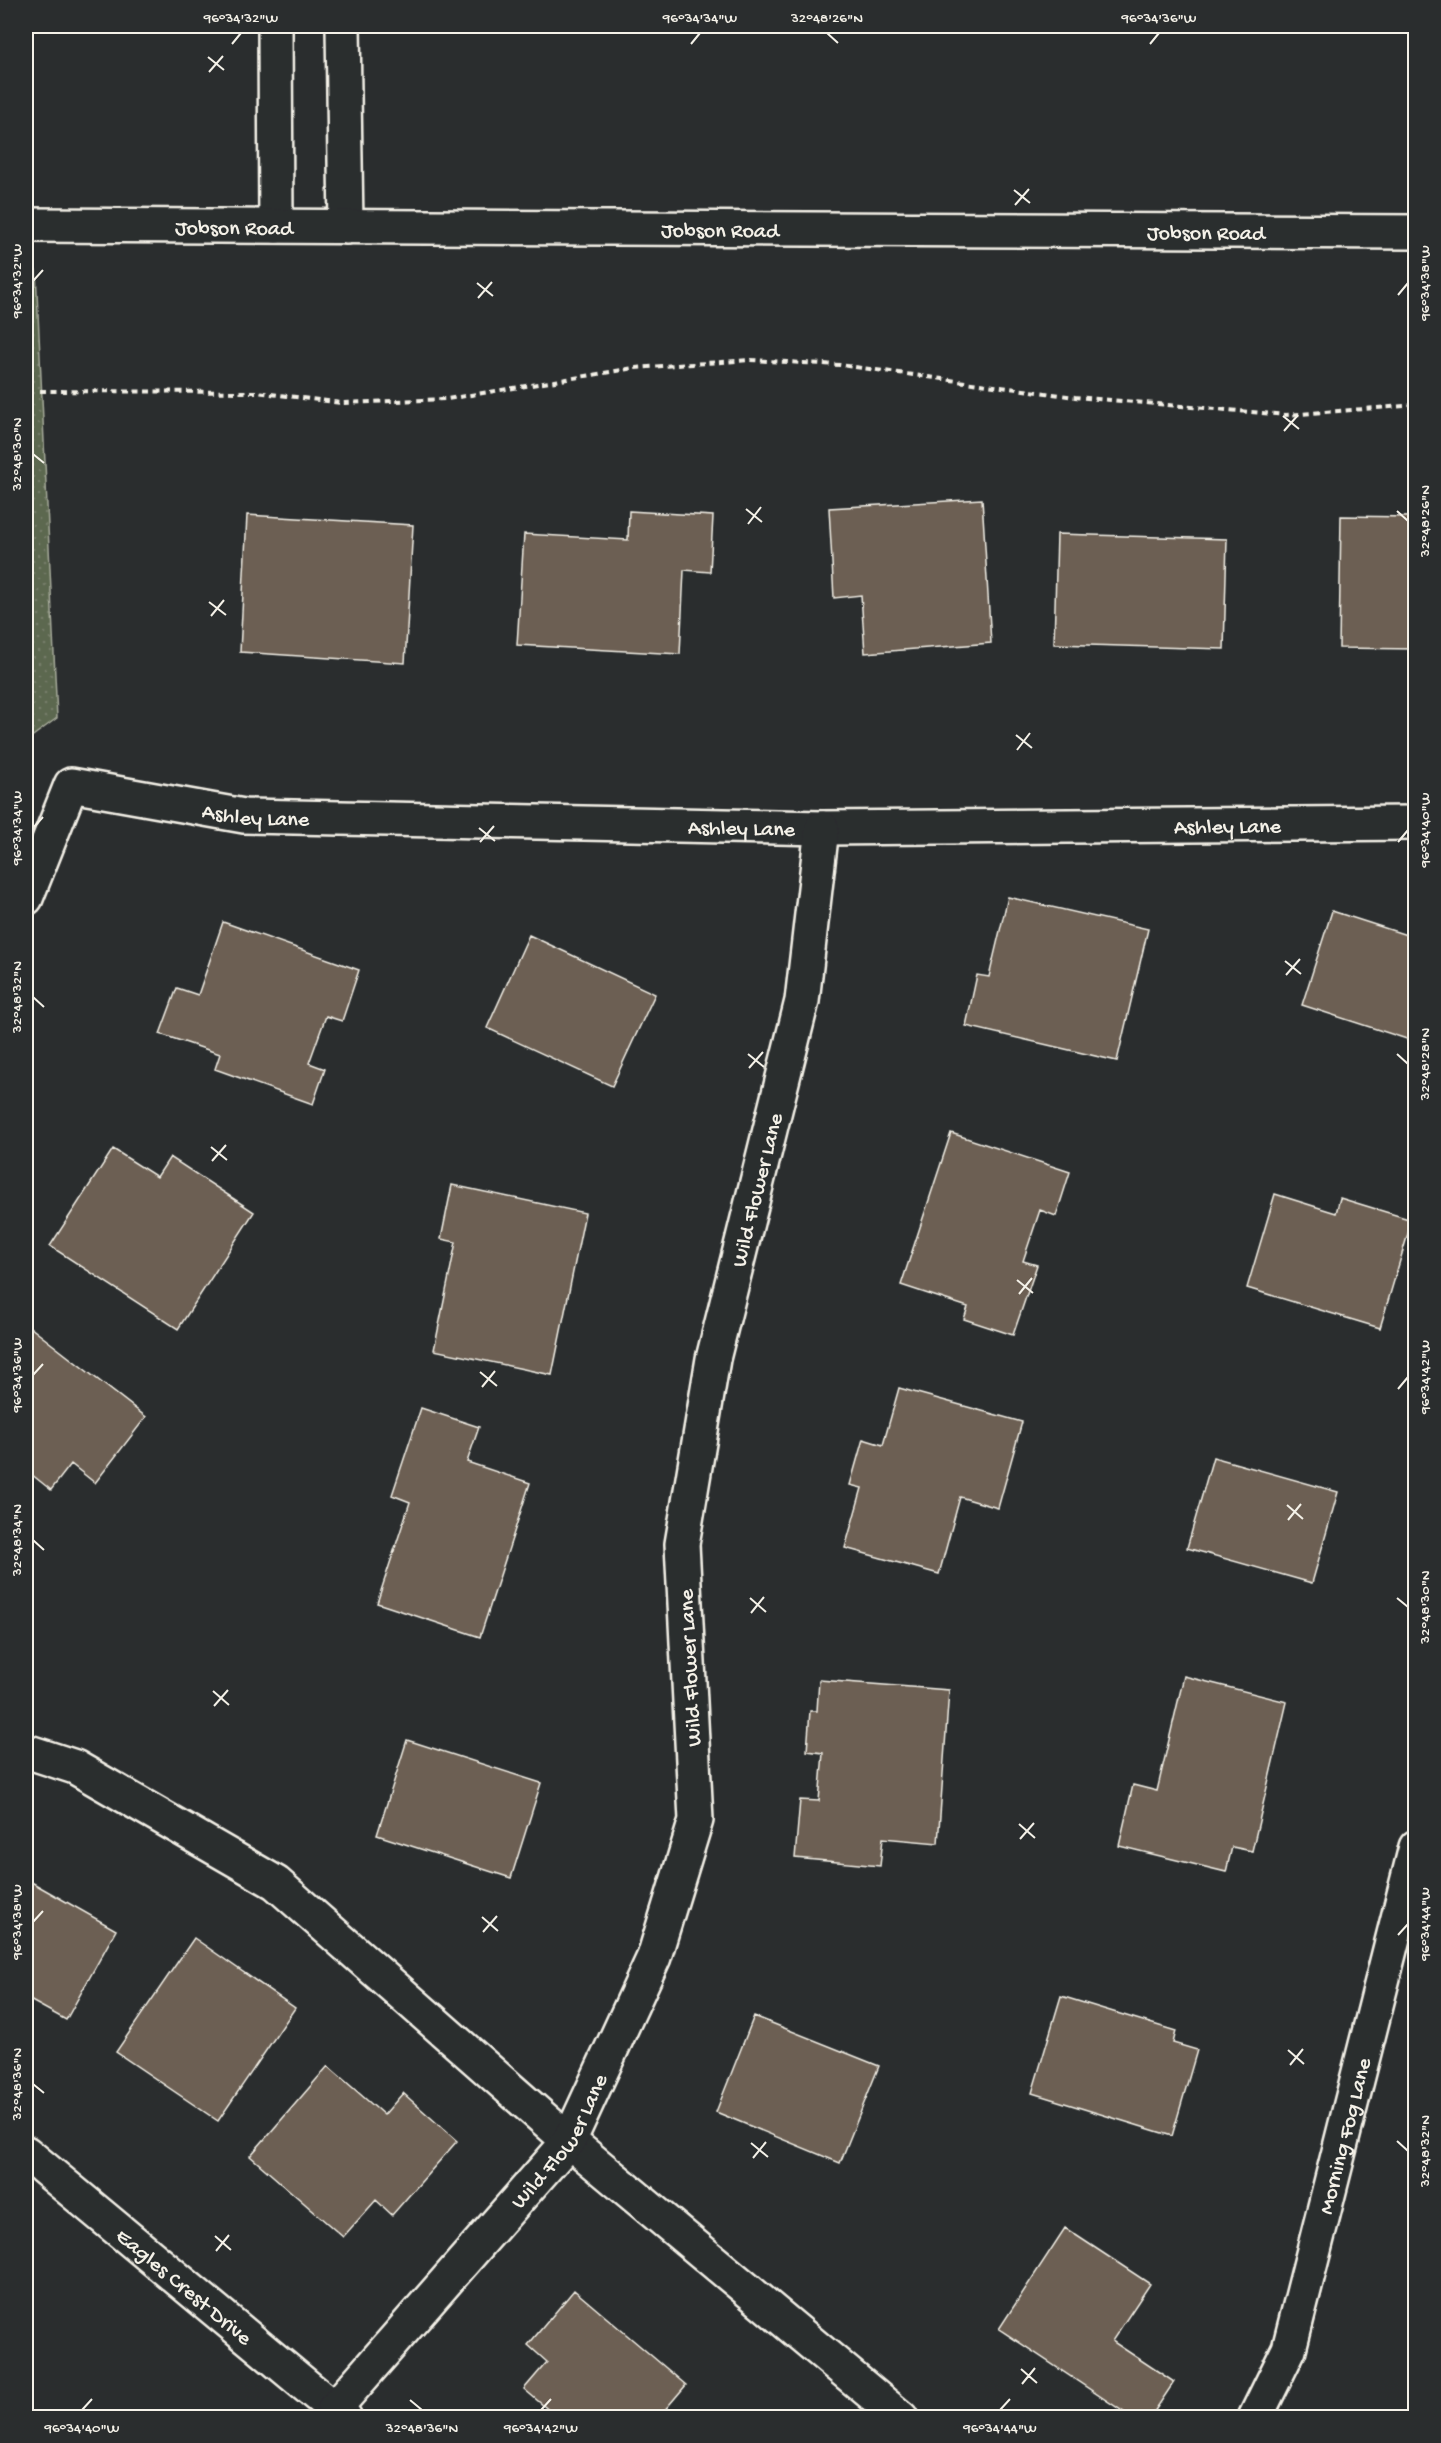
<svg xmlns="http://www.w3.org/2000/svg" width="1441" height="2443" viewBox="0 0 1441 2443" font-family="'Gochi Hand',sans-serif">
<defs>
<pattern id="green-dots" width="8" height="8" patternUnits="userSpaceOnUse" patternTransform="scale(1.5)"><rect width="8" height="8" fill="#5c674f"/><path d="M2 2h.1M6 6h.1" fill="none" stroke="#747d68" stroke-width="1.8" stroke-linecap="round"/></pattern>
</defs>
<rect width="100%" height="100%" fill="#2a2d2e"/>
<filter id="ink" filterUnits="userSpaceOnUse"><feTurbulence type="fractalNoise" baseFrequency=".0167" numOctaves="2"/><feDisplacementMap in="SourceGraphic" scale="12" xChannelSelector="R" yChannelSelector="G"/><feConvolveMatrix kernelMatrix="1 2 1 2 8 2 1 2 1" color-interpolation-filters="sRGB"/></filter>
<g filter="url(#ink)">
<path fill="url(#green-dots)" stroke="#a8ac9c" stroke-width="1.5" d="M26,271H36L57,718L26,741Z"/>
<path fill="#6c5f53" stroke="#f4f1e8" stroke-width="1.5" d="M982,499L991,643L865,653L861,595L834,598L829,508Z
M629,511L713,516L710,572L684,570L680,654L517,645L524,534L628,540Z
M247,515L413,525L405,663L240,652Z
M1341,516L1411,517L1410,542H1416V649L1339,648Z
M1057,534L1227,539L1224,649L1054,644Z
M1008,897L1148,929L1117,1061L966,1026L977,975L989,977Z
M1332,911L1416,938V1042L1302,1005Z
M223,922L359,970L342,1021L326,1016L309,1063L325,1069L313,1104L215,1069L220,1054L160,1034L177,988L198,995Z
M529,935L655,994L612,1086L487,1028Z
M951,1133L1070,1172L1056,1216L1040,1210L1023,1261L1037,1265L1013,1335L964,1319L968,1307L901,1285Z
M113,1149L157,1177L170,1157L254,1212L178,1329L50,1246Z
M452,1185L585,1213L552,1375L434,1350L456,1242L441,1239Z
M1275,1194L1336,1213L1340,1198L1412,1220L1380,1328L1247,1288Z
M26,1324L146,1417L95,1483L71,1464L51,1490L26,1470Z
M899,1388L1022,1422L998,1508L960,1497L939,1574L845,1548L862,1488L850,1485L863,1439L883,1445Z
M421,1408L479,1427L467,1462L530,1483L480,1637L377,1603L410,1502L392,1495Z
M1213,1457L1338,1492L1312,1583L1187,1548Z
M1184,1676L1287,1702L1252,1851L1232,1847L1226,1872L1119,1846L1133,1785L1157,1791Z
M819,1680L949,1690L938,1843L883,1838L880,1866L795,1858L800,1800L819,1801L823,1753L807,1751L810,1711H817Z
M407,1740L541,1783L511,1878L377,1835Z
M26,1879L116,1930L66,2020L26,1998Z
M194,1938L295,2008L218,2121L116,2052Z
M1061,1996L1176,2031L1173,2043L1197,2050L1172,2136L1032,2093Z
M754,2016L879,2066L840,2163L716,2112Z
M328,2066L384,2115L403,2093L457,2141L392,2215L376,2200L343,2237L250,2156Z
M1065,2228L1150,2284L1112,2341L1174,2382L1150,2418H1133L999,2329Z
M574,2290L686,2385L658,2418H558L524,2389L547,2362L528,2345Z"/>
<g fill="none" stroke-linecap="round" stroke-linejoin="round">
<defs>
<g id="minor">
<path d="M275,26L276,226"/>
<path d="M343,26L346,227"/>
<path id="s1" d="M26,225L1416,232"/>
<path id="s2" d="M26,898L71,785L244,816L822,828L1416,823"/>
<path d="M26,1751L75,1767L276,1883L569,2141L901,2418"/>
<path id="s3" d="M26,2153L345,2418"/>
<path id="s4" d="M334,2409L569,2141L654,1957L696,1820L682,1544L713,1359L802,1001L822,828"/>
<path id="s5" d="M1255,2418L1289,2349L1416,1847"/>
</g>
</defs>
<use href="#minor" stroke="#f4f1e8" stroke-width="38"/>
<path stroke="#f4f1e8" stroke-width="4" stroke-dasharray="6 4.5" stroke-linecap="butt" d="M40,391L256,392L342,403L447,399L634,368L750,360L840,365L1075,397L1286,415L1416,405"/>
<use href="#minor" stroke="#2a2d2e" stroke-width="33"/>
</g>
</g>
<path fill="none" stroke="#f4f1e8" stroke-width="2" d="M827,33L838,43M232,44L241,33M691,44L700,33M1150,44L1159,33M208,57L224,70M209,72L223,56M1014,190L1030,203M1015,205L1029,189M33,281L43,270M477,283L493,296M1398,295L1408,283M478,298L492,282M1283,416L1299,429M1284,431L1298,415M33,454L44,463M746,509L762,522M1397,511L1408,521M748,524L761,507M209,602L226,615M211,616L224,600M1016,735L1032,748M1017,750L1030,733M33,828L43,817M479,828L495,841M480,842L494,826M1398,842L1408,830M1285,961L1301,974M1286,975L1300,959M33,997L44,1007M748,1054L764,1067M1397,1054L1408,1064M749,1068L763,1052M211,1147L227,1160M212,1161L226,1145M1017,1280L1033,1293M1019,1294L1032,1278M480,1372L497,1386M33,1375L43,1364M482,1387L495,1371M1398,1389L1408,1377M1287,1505L1303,1519M1288,1520L1301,1504M33,1540L44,1550M750,1598L766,1612M1397,1598L1408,1607M751,1613L764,1597M213,1691L229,1705M214,1706L228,1690M1019,1824L1035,1838M1020,1839L1034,1823M482,1917L498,1931M33,1922L43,1911M483,1932L497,1916M1398,1935L1408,1924M1288,2050L1304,2064M1290,2065L1303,2049M33,2084L44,2093M1397,2141L1408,2151M751,2143L768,2157M753,2158L766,2142M215,2236L231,2250M216,2251L229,2235M1021,2369L1037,2383M1022,2384L1035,2368M410,2400L422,2410M82,2410L92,2399M541,2410L551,2399M1000,2410L1010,2399"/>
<g text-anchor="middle" stroke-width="5" stroke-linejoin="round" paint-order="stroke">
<g font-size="22" fill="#f4f1e8" stroke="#2a2d2e">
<text dy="8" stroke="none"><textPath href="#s1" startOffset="208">Jobson Road</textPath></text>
<text dy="8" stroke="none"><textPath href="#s1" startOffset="694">Jobson Road</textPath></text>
<text dy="8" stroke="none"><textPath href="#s1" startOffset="1180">Jobson Road</textPath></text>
<text dy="8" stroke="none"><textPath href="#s2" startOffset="309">Ashley Lane</textPath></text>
<text dy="8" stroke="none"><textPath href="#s2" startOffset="1281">Ashley Lane</textPath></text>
<text dy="8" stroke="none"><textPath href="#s2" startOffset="795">Ashley Lane</textPath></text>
<text dy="8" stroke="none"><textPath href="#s4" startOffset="1341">Wild Flower Lane</textPath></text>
<text transform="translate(688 1668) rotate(-93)" y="8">Wild Flower Lane</text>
<text dy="8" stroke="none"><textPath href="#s5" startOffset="297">Morning Fog Lane</textPath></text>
<text dy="8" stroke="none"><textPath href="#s4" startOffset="351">Wild Flower Lane</textPath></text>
<text dy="8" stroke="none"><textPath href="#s3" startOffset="207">Eagles Crest Drive</textPath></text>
</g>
</g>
<rect width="1441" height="2443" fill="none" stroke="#2a2d2e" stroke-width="66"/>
<rect x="33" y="33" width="1375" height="2377" fill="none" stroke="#f4f1e8" stroke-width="2"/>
<g font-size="15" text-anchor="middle" fill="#f4f1e8">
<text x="241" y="22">96°34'32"W</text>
<text x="700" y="22">96°34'34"W</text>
<text x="827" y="22">32°48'26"N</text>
<text x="1159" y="22">96°34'36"W</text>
<text transform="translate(16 281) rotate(-90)" y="5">96°34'32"W</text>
<text transform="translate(1424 283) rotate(-90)" y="5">96°34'38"W</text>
<text transform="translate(16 454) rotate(-90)" y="5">32°48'30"N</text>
<text transform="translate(1424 521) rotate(-90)" y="5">32°48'26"N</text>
<text transform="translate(16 828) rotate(-90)" y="5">96°34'34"W</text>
<text transform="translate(1424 830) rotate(-90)" y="5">96°34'40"W</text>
<text transform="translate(16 997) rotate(-90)" y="5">32°48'32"N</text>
<text transform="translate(1424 1064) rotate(-90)" y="5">32°48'28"N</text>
<text transform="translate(16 1375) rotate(-90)" y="5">96°34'36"W</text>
<text transform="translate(1424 1377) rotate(-90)" y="5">96°34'42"W</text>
<text transform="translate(16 1540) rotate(-90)" y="5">32°48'34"N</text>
<text transform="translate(1424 1607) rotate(-90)" y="5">32°48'30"N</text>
<text transform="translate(16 1922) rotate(-90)" y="5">96°34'38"W</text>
<text transform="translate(1424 1924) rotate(-90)" y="5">96°34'44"W</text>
<text transform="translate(16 2084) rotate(-90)" y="5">32°48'36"N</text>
<text transform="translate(1424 2151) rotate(-90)" y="5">32°48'32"N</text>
<text x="82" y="2432">96°34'40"W</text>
<text x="422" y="2432">32°48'36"N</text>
<text x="541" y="2432">96°34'42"W</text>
<text x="1000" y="2432">96°34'44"W</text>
</g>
</svg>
